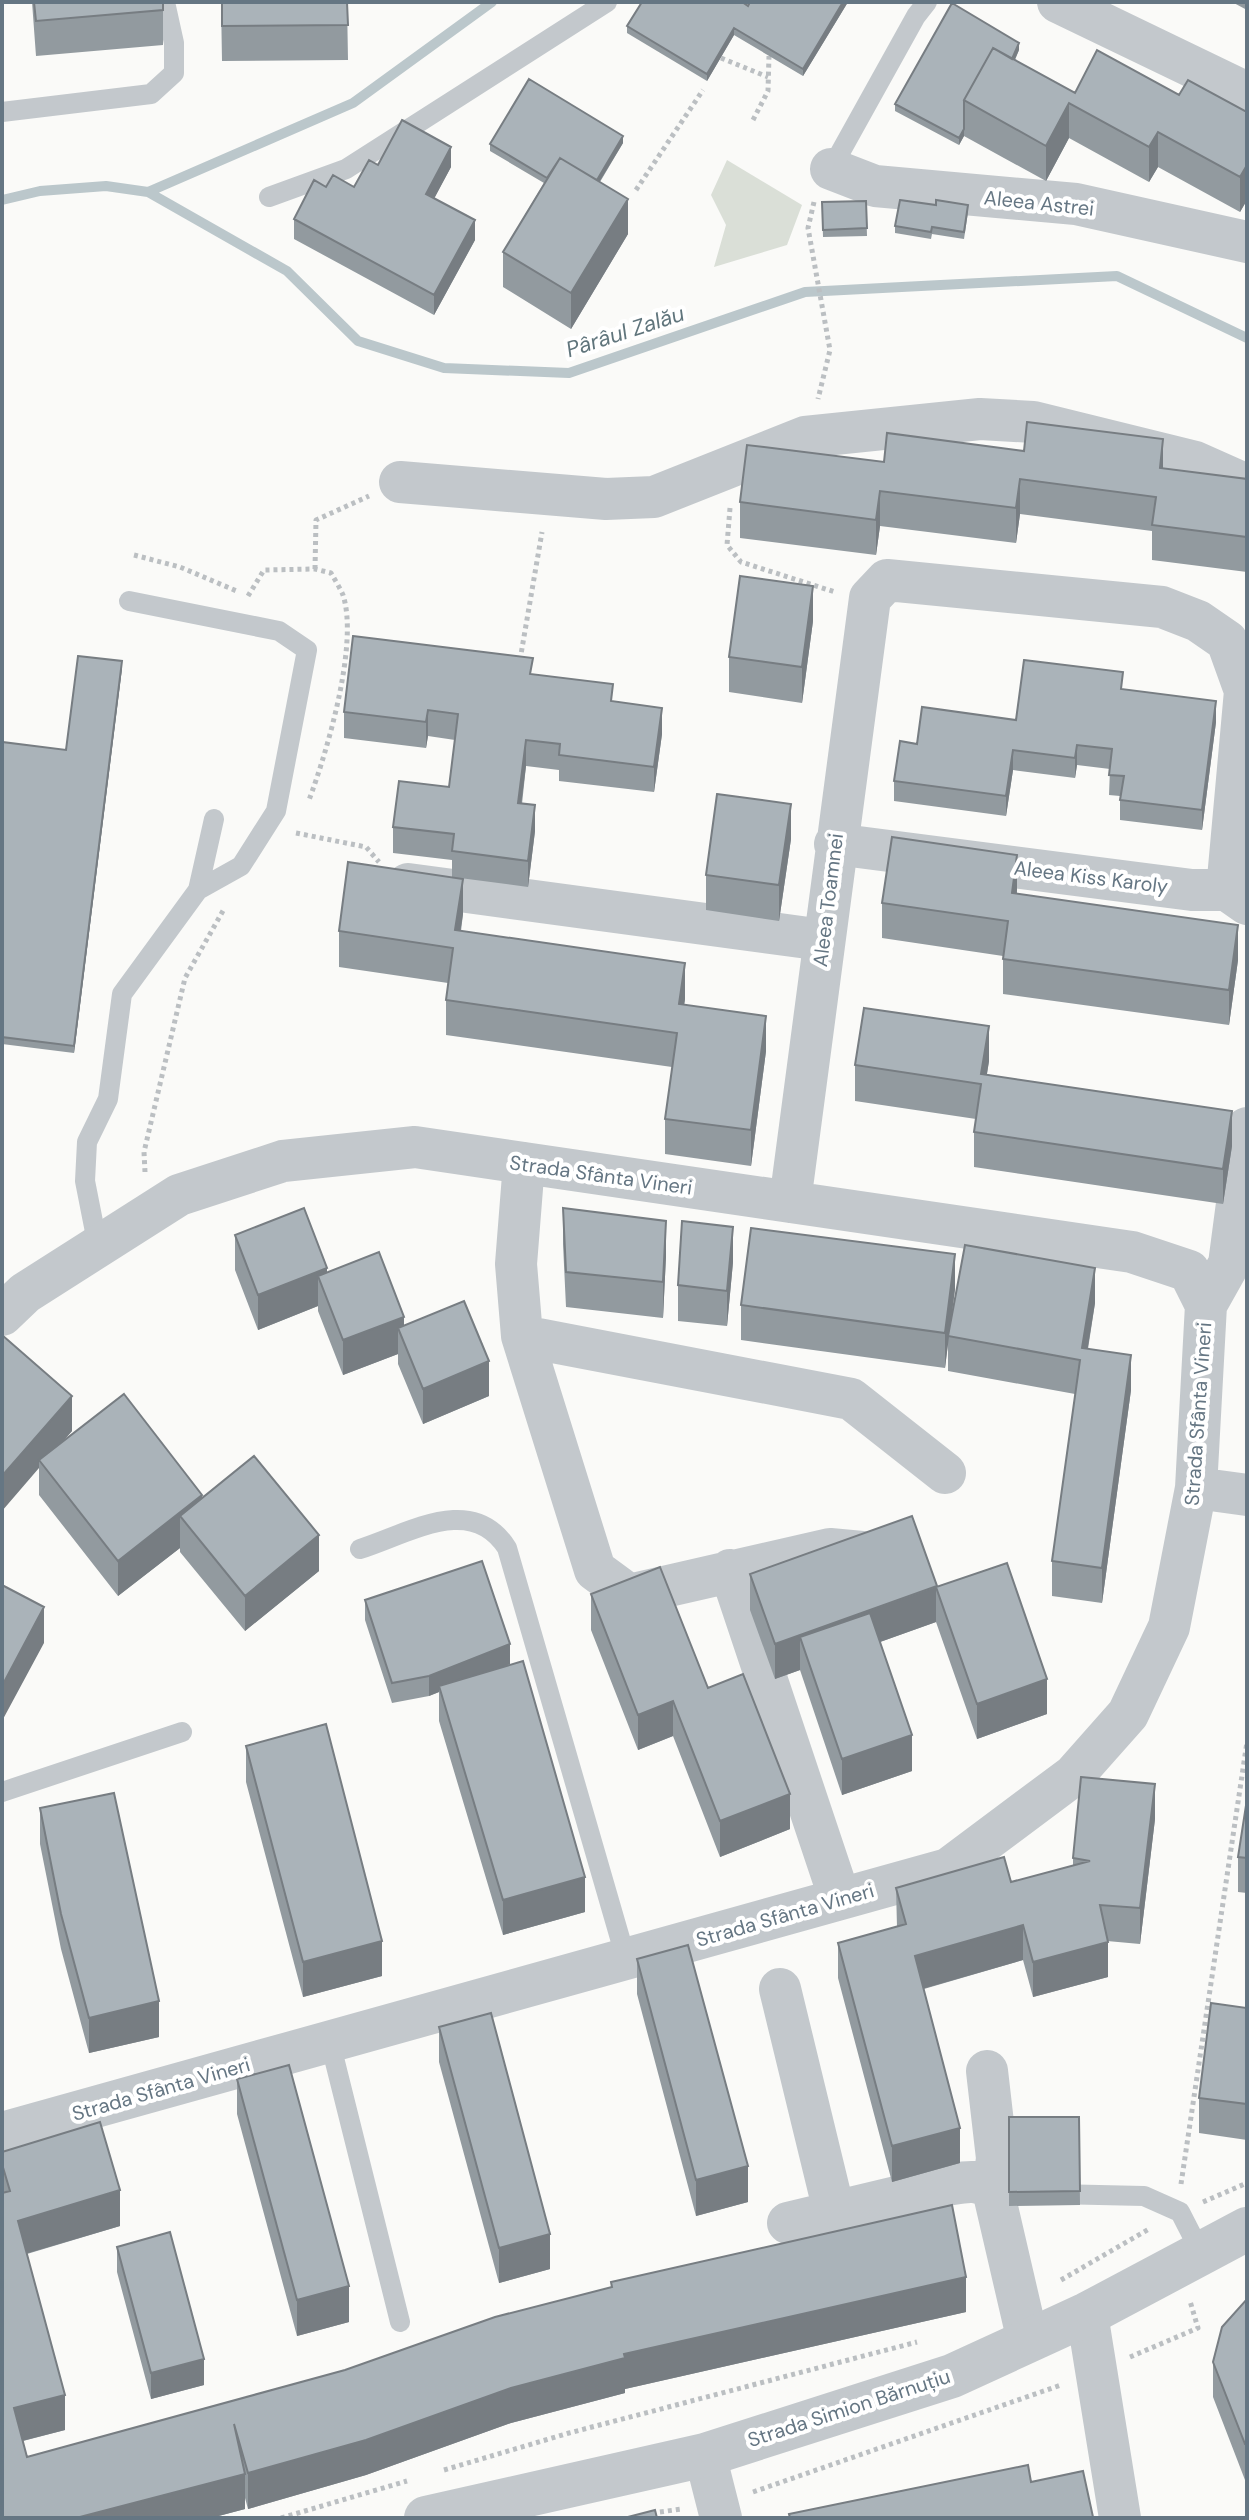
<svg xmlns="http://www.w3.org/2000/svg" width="1249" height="2520" viewBox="0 0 1249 2520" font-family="'DM Sans',sans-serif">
<rect width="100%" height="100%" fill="#fafaf8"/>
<path fill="#dadfd7" d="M727,160L802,205L787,245L714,267L726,225L711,195Z"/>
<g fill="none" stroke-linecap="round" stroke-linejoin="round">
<path stroke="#bbc7cb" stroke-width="10" d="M148,192L353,103L492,2
M2,200L40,191L106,186L148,192L287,271L358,341L444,368L569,373L805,292L1117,276L1247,338"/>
<path stroke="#bbbfc2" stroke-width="5" stroke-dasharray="4 4" stroke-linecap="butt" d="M721,58L768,77
M753,120L768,91L769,56
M636,190L703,90
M814,202L808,228L830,350L818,399
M730,508L727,545L741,562L835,592
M134,555L180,567L239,592
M315,569L316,520L369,496
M248,596L264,570L315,569L331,573C335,580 340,588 343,595C359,644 327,752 309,800
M520,660L542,532
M296,833L366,847L379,862
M145,1172L144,1152L185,978L224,909
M1181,2184L1247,1742
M1203,2202L1247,2183
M1061,2280L1149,2229
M1130,2357L1198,2328L1190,2301
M444,2470L569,2433L917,2342
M753,2492L1061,2385
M652,2513L682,2509
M281,2518L407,2481"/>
<path stroke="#c3c8cc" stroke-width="20" d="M2,112L151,94L174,73V43L165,2
M831,169L916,16L927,2
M269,197L346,169L607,2
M129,601L279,631L307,650L276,811L241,866L198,890
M98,1247L85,1181L87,1142L108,1099L122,994L198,890L214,819
M360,1549C410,1533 472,1493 507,1548L626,1959
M2,1792L182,1732
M330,2042L400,2322
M1054,2194L1144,2196L1180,2212L1201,2253"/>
<path stroke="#c3c8cc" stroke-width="42" d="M1058,2L1247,93
M831,169L875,186L1076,204L1247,242
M400,482L606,499L654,497L805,437L980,419L1033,422L1195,462L1247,485
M835,844L1192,890H1227L1247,904
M408,884L823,940
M524,1163L516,1264L522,1336L595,1570L629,1595L830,1549L862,1552
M790,1202L870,598L887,580L1162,607L1198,621L1227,641L1245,691L1227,890
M1206,1305L1229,1264L1247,1128
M2,1315L25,1293L179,1195L283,1161L415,1147L1132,1252L1189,1271L1206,1305L1196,1488L1169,1627L1128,1714L1074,1775L948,1869L2,2133
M522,1336L851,1399L945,1473
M1196,1488L1247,1495
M730,1570L840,1899
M780,1989L834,2211
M987,2071L997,2158L993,2190
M788,2223L947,2185C965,2182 978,2178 993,2190L1028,2341
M1087,2314L1120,2518
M705,2455L721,2518"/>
<path stroke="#c3c8cc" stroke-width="44" d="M426,2518L705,2455L952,2376L1087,2314L1247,2229"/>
</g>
<path fill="#929a9f" d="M32,2H163V45L36,56Z
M221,2H347L348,60L222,61Z
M848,2L803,76L734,35L707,81L627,33V26L748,6Z
M1232,2H1247V10Z
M1019,50L1015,60L1075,93L1179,95L1247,112V200L1240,212L1158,167L1149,182L1069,138L1046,181L964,136L959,145L895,111V104Z
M623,143L600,182L628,234L571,329L503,287V252L544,183L490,151V144Z
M378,165L451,167L434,198L475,240L434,315L294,239V219L326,187H354Z
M866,201L867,236L823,237L822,202Z
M968,212L964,239L932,234L931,239L895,233V226Z
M884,462L1163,468L1247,479V572L1152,560V531L1020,514L1016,543L880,526L876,555L740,538V502Z
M813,621L802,703L729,692V657Z
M122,668L74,1053L2,1044V742L66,750Z
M533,675L613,702L662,734L654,792L559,781V770L526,766L522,804L535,831L528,887L460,878L463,914L461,931L685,999L684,1005L766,1051L751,1166L665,1154V1119L672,1067L446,1035V1000L448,983L339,967V931L452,877V860L393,853V827L449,787L455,740L428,736L426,748L344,738V712Z
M1123,689L1216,722L1202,830L1120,820V796L1109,795L1110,769L1077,765L1075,778L1013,770L1006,816L894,801V781L917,744L1016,720Z
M791,839L779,921L706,910V875Z
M1017,890V894L1238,960L1229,1025L1003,994V956L882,938V903Z
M989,1061L987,1074L1232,1146L1223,1204L974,1167V1132L976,1119L855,1101V1065Z
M563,1208L666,1256L663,1318L566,1307L563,1244Z
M235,1235L327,1272L404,1326L489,1396L423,1424L398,1364V1354L343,1375L318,1311V1306L258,1330L235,1270Z
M733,1262L727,1326L678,1321V1285Z
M955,1289L951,1320L1095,1303L1088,1349L1131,1390L1102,1603L1052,1596V1561L1075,1394L948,1371V1343L945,1368L741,1340V1305Z
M2,1335L72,1431L63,1441L202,1498L319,1571L245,1631L180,1552V1548L118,1596L39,1495V1468Z
M750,1574L937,1587L1047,1714L977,1739L936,1622L880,1642L912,1771L842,1795L800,1670L775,1679L750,1610Z
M591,1594L708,1688L790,1829L720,1857L673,1736L638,1750L591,1630Z
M365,1600L510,1664L501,1667L585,1912L503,1935L439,1721V1692L429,1696L392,1703L365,1620Z
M246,1746L382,1976L303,1997L246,1782Z
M1247,1799V1893L1238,1892V1857Z
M40,1808L159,2037L89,2053L61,1949L40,1844Z
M1155,1819L1140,1944L1107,1941L1108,1977L1033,1997L1023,1960L924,1989L960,2163L892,2182L838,1978V1943L897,1927L896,1888L1011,1882L1073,1866V1858Z
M637,1959L748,2202L696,2216L637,1994Z
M1247,2008V2140L1199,2133V2098Z
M439,2027L550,2269L499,2283L439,2062Z
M237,2079L349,2322L297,2336L237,2114Z
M1009,2117H1079L1080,2205L1009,2206Z
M2,2152L120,2226L27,2254L65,2430L23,2441L27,2457L345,2370L611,2287V2282L966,2312L625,2389V2393L511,2423L366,2475L248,2509L245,2498V2509L211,2518H2Z
M117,2247L204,2385L151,2399L117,2272Z
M1247,2299L1245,2480L1213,2397V2362Z"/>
<path fill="#777d82" d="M843,2H848L803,76V69Z
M734,28V35L707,81V74Z
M1019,43V50L1004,83V76Z
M1069,103V138L1046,181V146Z
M964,129V136L959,145V138Z
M1158,132V167L1149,182V147Z
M623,136V143L584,207V200Z
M451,147V167L426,214V194Z
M1247,165V200L1240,212V177Z
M628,199V234L571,329V293Z
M475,220V240L434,315V295Z
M1163,439V474L1160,468Z
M1020,479V514L1016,543V508Z
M880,491V526L876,555V520Z
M813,586V621L802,703V667Z
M122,661V668L74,1053V1046Z
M1216,701V722L1202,830V810Z
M662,708V734L654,792V767Z
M428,710V736L426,748V722Z
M526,740V766L518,829V803Z
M1077,745V765L1075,778V758Z
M1013,750V770L1006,816V796Z
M791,804V839L779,921V885Z
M535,805V831L528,887V861Z
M1017,855V890L1012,929V893Z
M463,879V914L455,965V930Z
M1238,925V960L1229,1025V990Z
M685,963V999L679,1040V1004Z
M766,1016V1051L751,1166V1130Z
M989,1026V1061L981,1109V1074Z
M1232,1111V1146L1223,1204V1169Z
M666,1221V1256L663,1318V1282Z
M733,1227V1262L727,1326V1291Z
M955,1254V1289L945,1368V1333Z
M327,1268V1298L318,1276V1306L258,1330V1295Z
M1095,1268V1303L1082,1383V1348Z
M404,1317V1344L398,1328V1354L343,1375V1340Z
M1131,1355V1390L1102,1603V1568Z
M489,1361V1396L423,1424V1389Z
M72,1396V1431L43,1464L39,1460V1468L2,1511V1476Z
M202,1495V1531L180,1516V1548L118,1596V1561Z
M319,1535V1571L245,1631V1596Z
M936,1587V1622L810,1667L800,1637V1670L775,1679V1644Z
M44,1607V1643L2,1721V1686Z
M510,1644V1664L441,1691L439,1686V1692L429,1696V1676Z
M1047,1679V1714L977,1739V1704Z
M673,1701V1736L638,1750V1715Z
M912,1735V1771L842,1795V1759Z
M1155,1784V1819L1140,1944V1908Z
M790,1794V1829L720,1857V1821Z
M585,1877V1912L503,1935V1900Z
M1023,1925V1960L915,1991V1956Z
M382,1941V1976L303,1997V1962Z
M1108,1942V1977L1033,1997V1962Z
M159,2001V2037L89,2053V2018Z
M960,2128V2163L892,2182V2146Z
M748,2166V2202L696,2216V2180Z
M120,2190V2226L18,2256V2221Z
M550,2234V2269L499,2283V2248Z
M966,2277V2312L625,2389V2393L511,2423L366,2475L248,2509V2473L511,2388L624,2354Z
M349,2286V2322L297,2336V2300Z
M204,2359V2385L151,2399V2373Z
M65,2395V2430L14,2443V2408Z
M1245,2444H1247V2479L1245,2480Z
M245,2474V2509L211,2518H76Z"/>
<path fill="#aab3b9" stroke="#777d82" stroke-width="2" d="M34,2H163V10L36,21Z
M222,2H347L348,25L222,26Z
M642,2H742L748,6L750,2H843L803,69L734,28L707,74L627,26Z
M952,3L1019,43L1012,59L993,48L964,100V129L959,138L895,104Z
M993,48L1075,93L1097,50L1179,95L1188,80L1247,112V165L1240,177L1158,132L1149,147L1069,103L1046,146L964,100Z
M529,79L623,136L597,180L560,158L547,178L490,144Z
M402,120L451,147L426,194L475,220L434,295L294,219L314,180L326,187L333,175L354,187L369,160L378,165Z
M560,158L628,199L571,293L503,252Z
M900,200L936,205V200L968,205L964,232L932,227L931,232L895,226Z
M866,201L867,228L823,230L822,202Z
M1027,422L1163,439L1160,468L1247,479V537L1152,525L1156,497L1020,479L1016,508L880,491L876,520L740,502L747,445L884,462L887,433L1024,451Z
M740,576L813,586L802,667L729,657Z
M353,636L533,658L530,674L613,684L611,701L662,708L654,767L559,755L560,744L526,740L518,803L535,805L528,861L452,851L454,834L393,827L399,781L449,787L458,714L428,710L426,722L344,712Z
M78,656L122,661L74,1046L2,1037V742L66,750Z
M1024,660L1123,672L1121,689L1216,701L1202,810L1120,800L1124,776L1109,775L1112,749L1077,745L1075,758L1013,750L1006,796L894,781L900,741L917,744L922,707L1016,720Z
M717,794L791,804L779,885L706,875Z
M892,837L1017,855L1012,893L1238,925L1229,990L1003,959L1008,921L882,903Z
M348,862L463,879L455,930L685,963L679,1004L766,1016L751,1130L665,1119L677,1033L446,1000L453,948L339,931Z
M864,1008L989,1026L981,1074L1232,1111L1223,1169L974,1132L981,1084L855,1065Z
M304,1208L327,1268L258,1295L235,1235Z
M563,1208L666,1221L663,1282L566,1272Z
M682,1221L733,1227L727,1291L678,1285Z
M751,1228L955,1254L945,1333L741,1305Z
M965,1245L1095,1268L1082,1348L1131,1355L1102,1568L1052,1561L1080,1360L948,1336Z
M379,1252L404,1317L343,1340L318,1276Z
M464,1301L489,1361L423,1389L398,1328Z
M2,1335L72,1396L2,1476Z
M124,1394L202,1495L118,1561L39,1460Z
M254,1456L319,1535L245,1596L180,1516Z
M912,1516L937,1586L775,1644L750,1574Z
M482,1561L510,1644L429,1676L392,1683L365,1600Z
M1007,1563L1047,1679L977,1704L936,1587Z
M660,1567L708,1688L743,1674L790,1794L720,1821L673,1701L638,1715L591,1594Z
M2,1585L44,1607L2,1686Z
M870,1613L912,1735L842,1759L800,1637Z
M523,1661L585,1877L503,1900L439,1686Z
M326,1724L382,1941L303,1962L246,1746Z
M1081,1777L1155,1784L1140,1908L1100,1905L1108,1942L1033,1962L1023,1925L915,1956L960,2128L892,2146L838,1943L906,1924L896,1888L1004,1857L1011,1882L1090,1861L1073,1858Z
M114,1793L159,2001L89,2018L61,1914L40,1808Z
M1247,1799V1858L1238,1857Z
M688,1945L748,2166L696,2180L637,1959Z
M1211,2003L1247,2008V2104L1199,2098Z
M491,2013L550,2234L499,2248L439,2027Z
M289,2065L349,2286L297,2300L237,2079Z
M1009,2117H1079L1080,2191L1009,2192Z
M100,2122L120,2190L18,2221L65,2395L14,2408L27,2457L345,2370L495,2317L612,2287L611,2282L952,2205L966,2277L624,2354L625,2358L511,2388L366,2440L248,2473L234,2424L245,2474L76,2518H2V2193L10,2191L2,2164V2152Z
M170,2232L204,2359L151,2373L117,2247Z
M1247,2299V2444H1245L1213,2362L1222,2327Z
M1028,2465L1031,2482L1083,2471L1093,2517L790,2518L789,2514Z
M655,2510L657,2518H624Z"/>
<g text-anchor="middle" stroke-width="8" stroke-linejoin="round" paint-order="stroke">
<g font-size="20" fill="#657683" stroke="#fff">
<text transform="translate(1039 203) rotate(6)" y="7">Aleea Astrei</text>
<text transform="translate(1091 877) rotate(7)" y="7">Aleea Kiss Karoly</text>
<text transform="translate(828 900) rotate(-83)" y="7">Aleea Toamnei</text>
<text transform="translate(601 1175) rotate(8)" y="7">Strada Sfânta Vineri</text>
<text transform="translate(1198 1414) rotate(-86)" y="7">Strada Sfânta Vineri</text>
<text transform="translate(785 1915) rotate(-16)" y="7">Strada Sfânta Vineri</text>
<text transform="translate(161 2089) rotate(-16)" y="7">Strada Sfânta Vineri</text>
<text transform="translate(849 2408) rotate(-18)" y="7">Strada Simion Bărnuțiu</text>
</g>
<g font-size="22" font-style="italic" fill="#60757c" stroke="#fff">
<text transform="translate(625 331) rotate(-18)" y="8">Pârâul Zalău</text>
</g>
</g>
<rect width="1249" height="2520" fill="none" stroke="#657683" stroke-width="8"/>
</svg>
